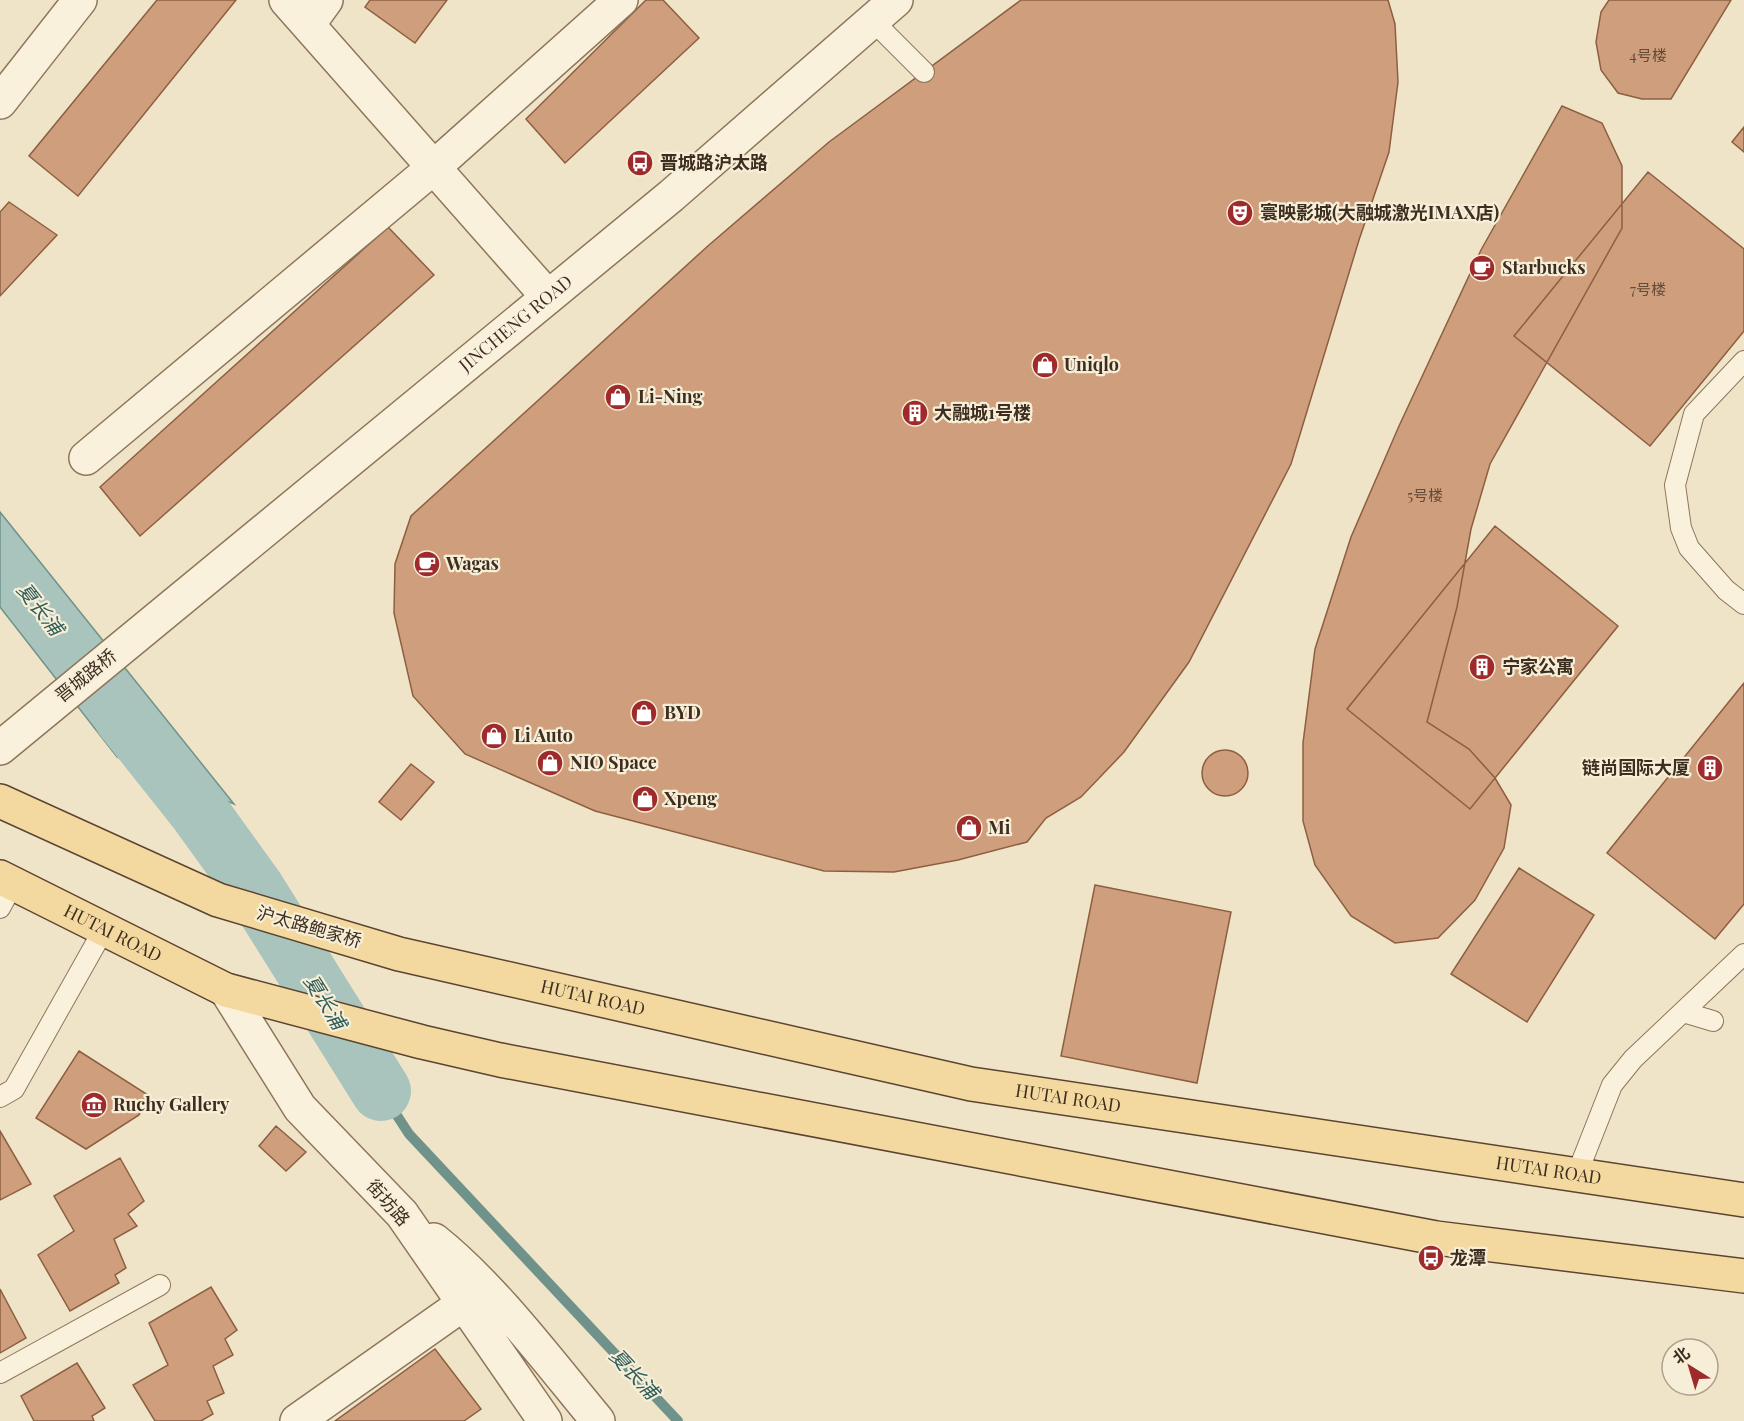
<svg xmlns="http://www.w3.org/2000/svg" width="1744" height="1421" viewBox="0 0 1744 1421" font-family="'Playfair Display','Noto Sans SC',serif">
<rect width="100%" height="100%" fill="#f0e4c8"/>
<path fill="#a9c4bc" stroke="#6f938a" stroke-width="1.5" d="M0,512L234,804L117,757L0,607Z"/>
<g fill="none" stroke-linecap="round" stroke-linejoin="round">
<path stroke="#6f938a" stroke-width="10" d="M381,1091L409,1134L678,1421"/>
<path stroke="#a9c4bc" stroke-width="60" d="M123,716L197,809L254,888L381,1091"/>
</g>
<path fill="#cf9f7d" stroke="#8d5f41" stroke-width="1.5" d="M157,0H236L78,196L29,156Z
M370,0H447L415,43L365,7Z
M646,0H663L699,38L565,163L526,119Z
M1021,0H1388L1395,24L1398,82L1389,152L1359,240L1291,464L1189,662L1124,752L1081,797L1046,818L1027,842L958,860L894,872L824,871L595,811L465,754L413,696L394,613L395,564L411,516L709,245L829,142Z
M1609,0H1731L1671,99H1642L1618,93L1601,70L1596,42L1601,12Z
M1562,106L1602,123L1622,166V228L1490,464L1471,529L1457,607L1427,722L1469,749L1495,778L1511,805L1504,848L1475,900L1438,938L1395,943L1351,916L1315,865L1303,821V743L1315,649L1351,537L1399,426L1481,250Z
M1744,127V152L1732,142Z
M1648,172L1744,249V331L1650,446L1514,336Z
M9,202L57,235L0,296V212Z
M388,227L434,275L140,536L100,487Z
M1495,526L1618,626L1470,809L1347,709Z
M1744,683V904L1715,939L1607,853Z
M1202 773a23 23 0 1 1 46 0a23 23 0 1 1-46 0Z
M411,764L434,782L401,820L379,802Z
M1519,868L1594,915L1527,1022L1451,974Z
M1095,885L1231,912L1197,1083L1061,1056Z
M79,1051L148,1095L139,1115L86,1149L36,1118Z
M276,1126L306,1152L286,1171L259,1146Z
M0,1131L31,1184L0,1200Z
M120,1158L144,1201L128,1214L137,1226L114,1239L126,1268L115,1275L119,1283L70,1311L38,1255L74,1231L54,1196Z
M211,1287L237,1330L225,1339L233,1355L213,1366L224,1393L207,1401L213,1414L201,1421H155L133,1385L168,1365L149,1323Z
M0,1289L26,1338L0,1353Z
M435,1349L481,1409L464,1421H335Z
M77,1363L105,1408L92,1416L94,1421H34L21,1396Z"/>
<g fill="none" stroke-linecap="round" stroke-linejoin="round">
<defs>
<path id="service" d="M872,20L924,72
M1744,361L1694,414L1675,485L1681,528L1689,548L1726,590L1744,604
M0,908L13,884
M1683,1012L1713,1021
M0,1097L14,1089L104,929
M1577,1174L1612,1085L1633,1059L1744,954
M0,1373L160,1285"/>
<path id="minor" d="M286,0L548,297
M308,25L326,0
M0,102L80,0
M86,458L433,168L621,0
M226,990L300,1108L402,1214L545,1421
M434,1240C493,1287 549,1362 598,1421
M297,1421L463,1304"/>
<g id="tertiary">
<path id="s1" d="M0,748L671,196L896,0"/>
</g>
<g id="primary">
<path id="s2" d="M0,801L218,900L399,954L971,1084L1744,1200"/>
<path id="s3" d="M0,877L226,990L422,1042L500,1060L1436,1238L1744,1276"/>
</g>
</defs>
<use href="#service" stroke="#8d765c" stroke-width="22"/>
<use href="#minor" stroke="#8d765c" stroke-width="36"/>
<use href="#tertiary" stroke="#8d765c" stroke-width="36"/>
<use href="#primary" stroke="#5b4430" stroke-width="36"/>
<use href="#service" stroke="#faf1dc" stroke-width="20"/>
<use href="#minor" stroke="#faf1dc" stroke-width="33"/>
<use href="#tertiary" stroke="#faf1dc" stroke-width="33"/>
<use href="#primary" stroke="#f3d9a0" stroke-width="33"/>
</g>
<defs>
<symbol id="bus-disc" viewBox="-11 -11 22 22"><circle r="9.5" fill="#9e2a2b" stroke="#f7eed8"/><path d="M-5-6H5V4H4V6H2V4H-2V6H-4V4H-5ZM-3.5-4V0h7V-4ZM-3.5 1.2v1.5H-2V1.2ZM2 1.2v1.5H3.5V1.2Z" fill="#fff"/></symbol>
<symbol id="theatre-disc" viewBox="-11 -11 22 22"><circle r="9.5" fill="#9e2a2b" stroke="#f7eed8"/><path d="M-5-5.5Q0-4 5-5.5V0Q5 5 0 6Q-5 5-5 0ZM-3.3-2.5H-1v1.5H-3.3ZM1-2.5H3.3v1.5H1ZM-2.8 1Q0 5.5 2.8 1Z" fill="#fff"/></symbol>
<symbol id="cafe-disc" viewBox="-11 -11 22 22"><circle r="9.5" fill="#9e2a2b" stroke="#f7eed8"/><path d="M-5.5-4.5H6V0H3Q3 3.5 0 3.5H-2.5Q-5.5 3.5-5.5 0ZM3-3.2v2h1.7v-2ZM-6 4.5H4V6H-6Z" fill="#fff"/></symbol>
<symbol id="shop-disc" viewBox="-11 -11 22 22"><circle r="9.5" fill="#9e2a2b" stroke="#f7eed8"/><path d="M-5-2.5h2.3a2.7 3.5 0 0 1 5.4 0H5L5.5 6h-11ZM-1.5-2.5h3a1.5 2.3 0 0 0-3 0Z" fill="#fff"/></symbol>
<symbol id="building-disc" viewBox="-11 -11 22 22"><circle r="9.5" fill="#9e2a2b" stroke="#f7eed8"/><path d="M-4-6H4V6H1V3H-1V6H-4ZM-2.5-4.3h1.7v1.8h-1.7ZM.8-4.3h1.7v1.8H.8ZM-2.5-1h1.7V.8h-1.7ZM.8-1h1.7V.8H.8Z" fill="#fff"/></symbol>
<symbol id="museum-disc" viewBox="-11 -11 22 22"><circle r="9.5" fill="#9e2a2b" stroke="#f7eed8"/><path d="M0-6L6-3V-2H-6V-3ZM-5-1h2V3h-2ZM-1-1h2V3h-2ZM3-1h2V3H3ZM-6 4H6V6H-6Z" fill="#fff"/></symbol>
</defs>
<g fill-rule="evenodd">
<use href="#bus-disc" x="625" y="148" width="30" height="30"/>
<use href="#theatre-disc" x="1225" y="198" width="30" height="30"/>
<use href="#cafe-disc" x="1467" y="253" width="30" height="30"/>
<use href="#shop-disc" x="1030" y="350" width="30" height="30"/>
<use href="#shop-disc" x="603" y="382" width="30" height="30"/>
<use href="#building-disc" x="900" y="398" width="30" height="30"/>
<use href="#cafe-disc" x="412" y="549" width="30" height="30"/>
<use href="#building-disc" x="1467" y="652" width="30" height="30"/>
<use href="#shop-disc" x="629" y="698" width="30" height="30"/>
<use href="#shop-disc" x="479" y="721" width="30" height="30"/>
<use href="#shop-disc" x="535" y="748" width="30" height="30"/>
<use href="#building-disc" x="1695" y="753" width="30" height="30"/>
<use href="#shop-disc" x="630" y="784" width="30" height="30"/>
<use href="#shop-disc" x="954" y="813" width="30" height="30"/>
<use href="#museum-disc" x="79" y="1090" width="30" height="30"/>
<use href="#bus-disc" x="1416" y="1243" width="30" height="30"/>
</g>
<g text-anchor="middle" stroke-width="4.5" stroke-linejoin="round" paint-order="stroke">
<g font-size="15" fill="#624a37">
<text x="1648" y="61">4号楼</text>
<text x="1648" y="295">7号楼</text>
<text x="1425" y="501">5号楼</text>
</g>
<g font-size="18" font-weight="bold" fill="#3d2e20" stroke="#f7eed8" text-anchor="start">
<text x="660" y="169">晋城路沪太路</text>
<text x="1260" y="219">寰映影城(大融城激光IMAX店)</text>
<text x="1502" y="274">Starbucks</text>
<text x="1064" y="371">Uniqlo</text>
<text x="638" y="403">Li-Ning</text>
<text x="934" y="419">大融城1号楼</text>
<text x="446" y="570">Wagas</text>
<text x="1502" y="673">宁家公寓</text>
<text x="664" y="719">BYD</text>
<text x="514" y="742">Li Auto</text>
<text x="570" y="769">NIO Space</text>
<text x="1690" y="774" text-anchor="end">链尚国际大厦</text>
<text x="664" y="805">Xpeng</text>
<text x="988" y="834">Mi</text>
<text x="113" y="1111">Ruchy Gallery</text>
<text x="1450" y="1264">龙潭</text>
</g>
<g font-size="18" fill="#3d2e20" stroke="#f7eed8">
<text dy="6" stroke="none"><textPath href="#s1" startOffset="668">JINCHENG ROAD</textPath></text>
<text transform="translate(86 676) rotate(-39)" y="6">晋城路桥</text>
<text transform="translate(309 927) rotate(16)" y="6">沪太路鲍家桥</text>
<text dy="6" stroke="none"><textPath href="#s3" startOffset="126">HUTAI ROAD</textPath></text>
<text dy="6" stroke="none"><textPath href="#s2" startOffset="627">HUTAI ROAD</textPath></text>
<text dy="6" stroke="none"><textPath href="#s2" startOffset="1113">HUTAI ROAD</textPath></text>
<text dy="6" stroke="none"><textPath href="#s2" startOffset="1599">HUTAI ROAD</textPath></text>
<text transform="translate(388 1203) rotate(49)" y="6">街坊路</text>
</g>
<g font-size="20" font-style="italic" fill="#2f5d5a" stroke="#f7eed8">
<text transform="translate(40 609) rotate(52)" y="7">夏长浦</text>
<text transform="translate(325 1002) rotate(58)" y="7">夏长浦</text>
<text transform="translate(634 1374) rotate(47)" y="7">夏长浦</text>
</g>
</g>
<g transform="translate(1690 1367) rotate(323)"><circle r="28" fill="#f7eed8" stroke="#ada18e" stroke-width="1.5"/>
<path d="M0-4.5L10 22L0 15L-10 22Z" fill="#9e2a2b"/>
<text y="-9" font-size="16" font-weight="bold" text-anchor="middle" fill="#3d2e20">北</text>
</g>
</svg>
